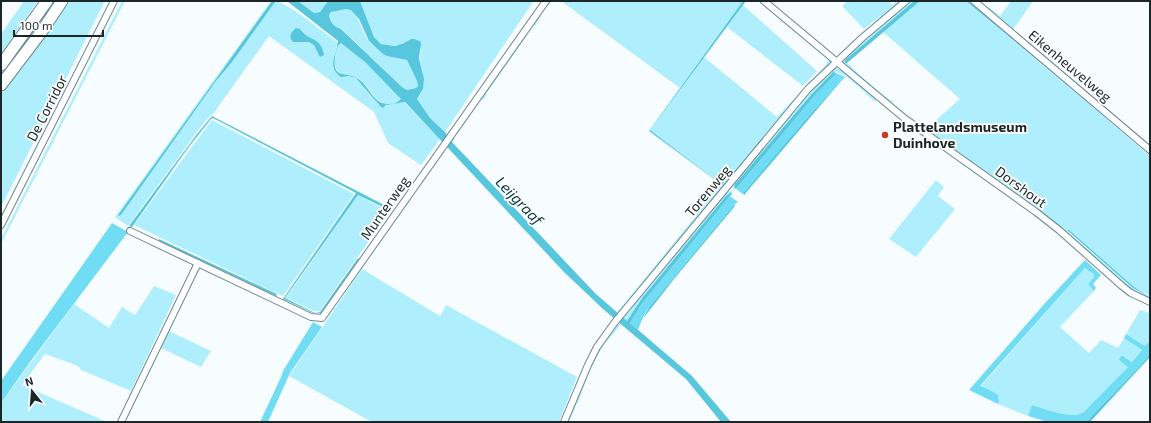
<svg xmlns="http://www.w3.org/2000/svg" width="1151" height="423" viewBox="0 0 1151 423" font-family="'Exo 2',sans-serif">
<rect width="100%" height="100%" fill="#f7fdfe"/>
<path fill="#afeffd" d="M24,1H38L1,54V34Z
M68,1H105L1,207V94Z
M122,1H125L1,244V239Z
M271,1H272L118,215V216L121,215L216,81L232,62L275,1C286,1 327,35 338,43C333,56 332,61 337,74C345,77 349,75 355,78C365,83 373,99 381,107L383,108L388,104C372,100 373,92 363,82C350,70 332,81 335,57C336,51 337,46 341,42L365,62L401,98L398,102L391,104L404,102L440,139L421,165L388,143L374,112L269,36L213,114L211,115L205,121L128,226L115,217Z
M298,1H328L320,12L314,13Z
M360,1H428L429,3L431,1L533,2L445,132L430,118L417,99C419,96 421,94 422,91C427,76 417,63 421,49L411,39L398,46L381,44L374,37Z
M548,1H550L551,3L547,7H546L535,26L534,25L486,94L487,95L483,100H481L454,138L455,139L452,142L450,139Z
M561,1H743L680,88Z
M759,1H763L833,62L815,79L619,315L617,312L621,307L620,309L721,185L734,171H732L721,184L650,130L704,57L777,117L775,119L824,67L829,59L793,30Z
M848,1H889L892,5L896,2V3L899,1H903L866,32L862,31H865L884,13L864,29L842,6Z
M909,1H914L845,60C848,65 887,100 894,102L889,104L842,63V59L845,55Z
M920,1H966L1083,99L968,1H970L1150,152V154L1087,102L1150,156V296L1134,287L1068,230V232L1133,288L1150,297V301L1132,291L1081,247L930,136L896,108L897,105V107L921,125H922L927,128L960,99L883,32Z
M1011,1H1033L1012,31L988,10V8L989,7L1000,16Z
M743,5L817,71L803,86L727,27Z
M346,9H351C360,19 361,29 368,40C374,49 397,56 407,59L417,81L418,86L416,88L407,90L402,87L342,29C334,27 330,22 329,14L334,11Z
M835,68L843,70L877,99L875,102L867,95V94L847,77L834,71L810,96L735,184L734,187L736,189H734L732,185L813,87Z
M212,120L354,194L283,296L134,225Z
M936,180L944,187L938,196L955,209L916,257L889,239Z
M728,190L731,191L732,194L731,193H729L642,298L627,321L622,317Z
M358,195L389,212L320,311H314L286,298Z
M1086,267L1094,274V277L1088,284L1094,291L1060,327L1089,353L1101,340L1118,348L1124,338L1142,350L1132,362L1123,356L1128,367C1121,375 1090,413 1080,414C1064,417 1048,410 1032,405L1028,416L998,404C1002,392 989,390 980,387Z
M362,269L440,316L446,305L577,377L559,422H372L289,376Z
M154,286L176,295L131,391L81,370L78,366L45,354L22,385L107,422H1V403L74,304L109,328L122,307L135,315Z
M1140,310L1150,313V340L1145,346L1126,334Z
M618,322L621,325C614,333 606,341 600,351C590,367 584,387 578,403H577L569,422H565L592,359Z
M169,331L211,351L201,367L161,348Z"/>
<path fill="#71ddf4" d="M836,73L845,77L807,118L744,195L736,189L817,93L834,76Z
M730,196L738,202L734,205L650,306L643,317L638,330L630,323L641,305Z
M112,223L128,232L30,362L1,403V381Z
M1085,260L1101,275L1093,284L1096,288L1094,291L1088,284L1094,277V274L1085,268L980,386L992,391L998,395L999,401L998,404L969,390L1046,302Z
M313,322L322,327L290,373L268,422H260L281,377L283,371Z
M1126,334L1145,346L1150,340V354L1140,366L1086,422H1048L1028,416L1032,405C1046,409 1071,420 1084,412L1128,367L1119,360L1121,356H1123L1132,362L1142,350L1124,338Z"/>
<path fill="#58c7dd" fill-rule="evenodd" d="M272,1H275V2L232,62L216,81L121,215L118,216V215Z
M287,1H298L314,13L320,12L328,1H360L374,37L381,44L395,46L402,44L411,39H414L420,41L421,44L419,58L424,79L423,89L417,99L430,118L445,132L452,142L577,274L596,294L627,321L642,298L726,196L731,192L732,194L730,196L641,305L630,323L692,376L731,422H721L686,379L603,309L564,272L405,102L386,105L383,108L381,107L356,78L349,76L341,77C326,66 337,54 338,41ZM346,9L351,10L359,19L369,41L383,54L387,56L407,60L417,81L418,86L416,88L407,90L402,87L341,29C334,27 330,22 329,15L331,12ZM341,43L365,62L401,99C398,102 394,104 390,104C374,105 370,88 360,80C347,70 332,81 335,57C336,51 337,46 341,43Z
M743,1H746L650,130L721,184L733,170L722,185L649,131Z
M914,1H920L847,63H845V60Z
M966,1H968L1083,98Z
M296,28L300,29C309,42 321,36 324,55L320,57L314,45L309,42H293C288,37 291,32 296,28Z
M834,71L836,74L817,93L736,189L734,187L735,184L810,96Z
M843,79L744,195V193L807,118Z
M212,116L388,207L387,209L358,195L285,298L315,313L320,312L358,258L359,259L321,313H313L283,299L356,193L213,118L211,119L188,148L132,227L129,226L197,134Z
M734,205L735,206L674,279L642,320L650,306Z
M1067,230H1069L1134,287L1150,297L1133,288Z
M159,239L277,294L276,296L159,241Z
M1150,354V357L1090,422H1086L1140,366Z"/>
<g fill="none" stroke-linecap="round" stroke-linejoin="round">
<defs>
<path id="minor" d="M764,1L904,118L1036,212L1059,230L1122,286L1131,293L1150,302
M974,1L1150,150
M1,225L114,1
M130,231L311,317L322,318L546,1
M121,422L198,263
M564,422L588,365L597,347L615,322L808,89L862,38L906,1"/>
<path id="motorway" d="M1,65L47,1
M1,85L42,31L62,1"/>
</defs>
<use href="#minor" stroke="#6c888f" stroke-width="8"/>
<use href="#motorway" stroke="#6c888f" stroke-width="13"/>
<use href="#minor" stroke="#fff" stroke-width="6"/>
<use href="#motorway" stroke="#fff" stroke-width="11"/>
</g>
<circle fill="#c63c1e" stroke="#fff" stroke-width="1.5" cx="885" cy="135" r="4"/>
<g text-anchor="middle" stroke-width="3.5" stroke-linejoin="round" paint-order="stroke">
<g font-size="14" fill="#1a2628" stroke="#fff">
<text transform="translate(1070 66) rotate(40)" y="5">Eikenheuvelweg</text>
<text transform="translate(47 108) rotate(-63)" y="5">De Corridor</text>
<text transform="translate(1021 187) rotate(36)" y="5">Dorshout</text>
<text transform="translate(708 191) rotate(-50)" y="5">Torenweg</text>
<text transform="translate(385 208) rotate(-55)" y="5">Munterweg</text>
</g>
<g font-size="14" font-weight="bold" fill="#1a2628" stroke="#fff" text-anchor="start">
<text x="893" y="132">Plattelandsmuseum<tspan x="893" dy="16">Duinhove</tspan></text>
</g>
<g font-size="15" font-style="italic" fill="#00353e" stroke="#fff">
<text transform="translate(519 201) rotate(46)" y="5">Leijgraaf</text>
</g>
</g>
<rect width="1151" height="423" fill="none" stroke="#1a2628" stroke-width="4"/>
<g transform="translate(32 391) rotate(343)" stroke="#ffffff" stroke-width="3" paint-order="stroke">
<path d="M0-3L7 15L0 10L-7 15Z" fill="#1a2628"/>
<text y="-6" font-size="11" font-weight="bold" text-anchor="middle" fill="#1a2628">N</text>
</g>
<path d="M14 30v6h89v-6" fill="none" stroke="#1a2628" stroke-width="2"/>
<text x="20" y="30" font-size="12" fill="#1a2628" stroke="#ffffff" stroke-width="3" paint-order="stroke">100 m</text>
</svg>
